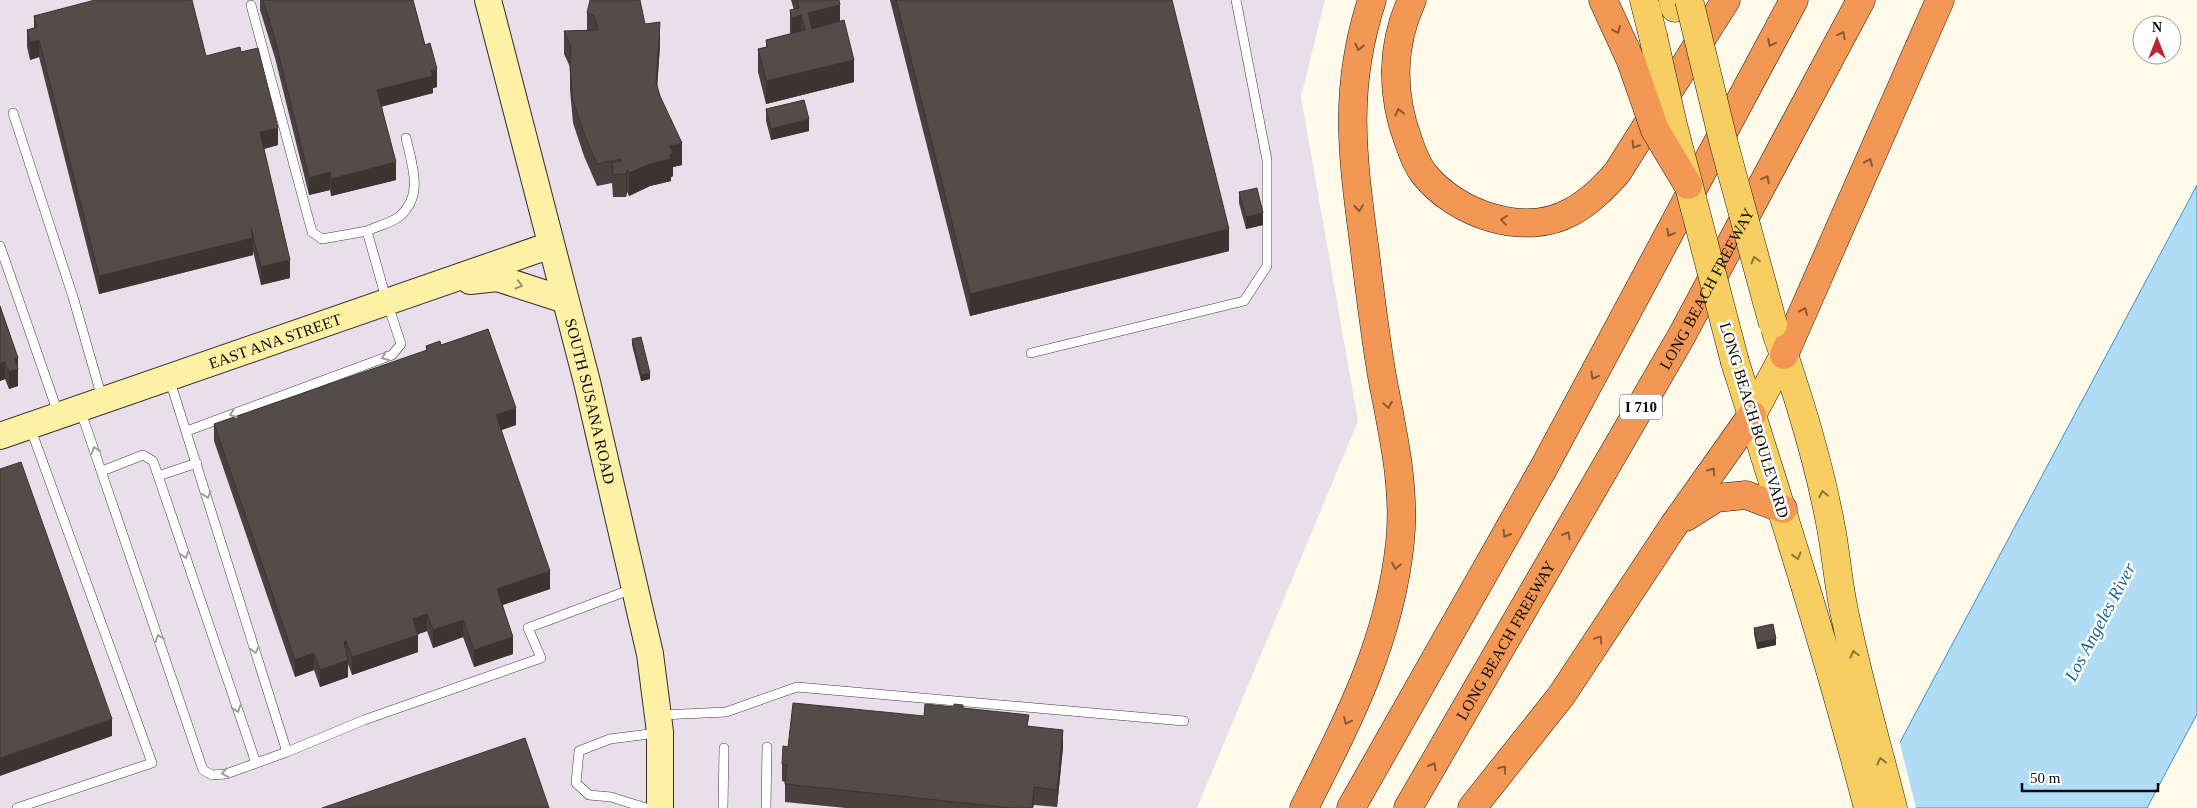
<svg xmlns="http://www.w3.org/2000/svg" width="2197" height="808" viewBox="0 0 2197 808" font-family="Georgia,serif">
<rect width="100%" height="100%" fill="#fffaea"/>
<path fill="#e9dfeb" d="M0,0H1325L1301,97L1358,421L1197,808H0Z"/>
<path fill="#b0ddf5" stroke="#3895cb" d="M2197,185V714L2147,808H1865Z"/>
<path fill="#fffaea" d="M1899,740L1916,808H1863V807Z"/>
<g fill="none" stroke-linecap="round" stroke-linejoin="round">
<defs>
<path id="lane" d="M251,5L312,232L322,239L367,231
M13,113L73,297L102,398
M0,246L58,413
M1031,353L1244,301L1267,266V160L1236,0
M170,381L287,752
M80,409L203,770L212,775L226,774L287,752L364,720L541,658L528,628L632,589
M187,431L392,355L401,344L387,302L367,231C377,226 392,223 400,216C424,195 412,165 406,138
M102,471L143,455L153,461L256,763
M158,476L197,463
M661,715L726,712L797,687L1184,721
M17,808L152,763L30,427
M646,808L611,797L589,795L576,783L579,751L610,739L657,733
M723,808L724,748
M766,808L767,747"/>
<g id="secondary">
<path id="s1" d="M488,0L587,382L650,654L660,732V808"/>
<path d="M470,281L497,278L565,300"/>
<path id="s2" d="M0,436L551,245"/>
</g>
<path id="primary" d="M1644,0L1653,36
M1673,0L1675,8
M1776,332C1799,397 1820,465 1832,533C1837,562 1839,591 1846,620C1859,683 1877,745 1893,808
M1735,362C1782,510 1829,657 1868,808
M1752,415L1784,355"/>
<g id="highway">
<path d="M1412,0C1391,45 1391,94 1408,140C1412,152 1417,165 1424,174C1456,214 1524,238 1571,212C1590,202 1603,188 1617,173L1726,0"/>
<path d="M1603,0L1631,61"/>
<path d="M1784,355L1940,0"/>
<path d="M1686,517L1716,498L1746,495L1783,509"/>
<path d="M1304,808C1348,721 1390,641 1400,542C1406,487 1392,430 1382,376C1375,335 1370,293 1365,252C1353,159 1342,92 1372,0"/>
<path d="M1351,808L1543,469L1794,0"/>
<path id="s3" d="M1408,808L1681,337L1861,0"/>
<path d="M1472,808L1561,696L1674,525L1752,415"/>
</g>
</defs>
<use href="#lane" stroke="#3e3e3e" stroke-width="10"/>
<use href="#secondary" stroke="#2d2d2d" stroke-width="28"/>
<use href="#primary" stroke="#1c1c1c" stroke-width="29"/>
<use href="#highway" stroke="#1c1c1c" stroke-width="29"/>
<use href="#lane" stroke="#fff" stroke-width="9"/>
<use href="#secondary" stroke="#fef1a6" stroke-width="26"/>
<use href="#primary" stroke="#f7ce62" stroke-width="28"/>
<use href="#highway" stroke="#f39854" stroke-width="28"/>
<defs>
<path id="primary-bridge" d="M1689,0L1724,144L1773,324
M1653,36L1673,125L1735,362"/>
<path id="highway-bridge" d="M1631,61L1655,130L1688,185"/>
</defs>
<use href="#primary-bridge" stroke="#1c1c1c" stroke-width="29" stroke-linecap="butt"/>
<use href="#highway-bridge" stroke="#1c1c1c" stroke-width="29" stroke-linecap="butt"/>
<use href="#primary-bridge" stroke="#f7ce62" stroke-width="28"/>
<use href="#highway-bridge" stroke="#f39854" stroke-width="28"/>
</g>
<path fill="#48413e" d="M260,0H413L425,45L437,87L433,88V93L382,106L396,180L331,196L330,190L309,195L275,58L260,10Z
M791,0H839L840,21L854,82L766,104L758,72V49L766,47V40L790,34V10H794Z
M890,0H1172L1229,251L970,316Z
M587,13L645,24L660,45L657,87L682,165L673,167V176L671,177V181L650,186L629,196L627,192L626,197H613L612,183L597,186L584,156L573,123L570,90V67L564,54V31L587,30Z
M34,16L206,56L241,52L278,145L264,149L290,278L261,285L253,251V255L99,294L39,57L30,60L27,47V30L34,28Z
M766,109L809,131L771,140L766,121Z
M1239,192L1263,225L1246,229L1239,203Z
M0,306L18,358V386L9,389L5,379L0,381Z
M632,339L650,379L641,381L632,345Z
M441,345L516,425L501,430L550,589L502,605L513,654L474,667L463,637L433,648L427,631L418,634V652L352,675L348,664V677L320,687L314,670L295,677L214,441V424L426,351V346Z
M1754,628L1776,645L1757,649L1754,634Z
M963,708L1029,726L1063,747L1057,807L1034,805L1033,808H846L785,802V782L782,781V764L788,747L924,716Z"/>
<path fill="#3b3532" d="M840,5V27L808,36V13Z
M801,15V38L792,40V18Z
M660,22V45L656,104V82Z
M39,40V57L30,60V42Z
M854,60V82L766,104V81Z
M437,69V87L433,88V93L377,108V90Z
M809,119V131L771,140V129Z
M278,128V145L260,150V132Z
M682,143V165L673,167V176L671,177V181L650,186L629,196V173L670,146Z
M396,162V180L331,196V179Z
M627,170V192L626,197V174Z
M330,172V190L309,195V178Z
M1263,213V225L1246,229V217Z
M1229,229V251L970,316V294Z
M253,238V255L99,294V276Z
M290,260V278L261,285V267Z
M18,358V386L9,389V372L15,359Z
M5,362V379L0,381V364Z
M650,373V379L641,381V375Z
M516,408V425L496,432V415Z
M550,571V589L497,607V589Z
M427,614V631L413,636V619Z
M463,620V637L433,648V630Z
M418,635V652L352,675V657Z
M513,637V654L474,667V650Z
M1776,639V645L1757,649V643Z
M346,641V658L344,642Z
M314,653V670L295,677V660Z
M348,660V677L320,687V670Z
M112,719V736L0,776V758Z
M1063,730V747L1057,807V790Z
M1034,787L1033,808H1032Z"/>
<path fill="#544c48" stroke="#3b3532" d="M95,0H192L206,56L240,47L241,52L258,48L278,128L260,132L290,260L261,267L251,228L253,238L99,276L39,40L30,42L27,30L37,27L34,16Z
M263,0H413L425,45L430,43L437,69L431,71L433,76L377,90L396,162L331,179L330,172L309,178L275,40Z
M590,0H640L645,24L660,22L656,82L660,96L682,143L670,146L673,153L670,155L671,159L650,164L629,173L627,170L626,174L613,175L612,163L621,161V159L597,164L584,134L573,101L570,68L571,47L564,31L598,30L594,16L587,13Z
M797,0H839L840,5L808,13L812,29L844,20L854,60L766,81L758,49L767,47L766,40L805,30L801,15L792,18L790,10L799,8Z
M896,0H1172L1229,229L970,294Z
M804,100L809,119L771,129L766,109Z
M1257,188L1263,213L1246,217L1239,192Z
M0,306L18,358L15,359L18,369L9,372L5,362L0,364Z
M488,329L516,408L496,415L550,571L497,589L513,637L474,650L463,620L433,630L427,614L413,619L418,635L352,657L346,641L344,642L348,660L320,670L314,653L295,660L214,424L427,350L426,346L440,341L441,345Z
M641,337L650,373L641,375L632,339Z
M21,462L112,719L0,758V469Z
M1773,624L1776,639L1757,643L1754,628Z
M793,703L924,716L925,704L954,707V704L963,705V708L1029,715L1027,726L1063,730L1057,790L1034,787L1032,808H1012L785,784L787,765L782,764L783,746L788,747Z
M525,738L549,808H322Z"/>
<defs><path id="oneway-chevron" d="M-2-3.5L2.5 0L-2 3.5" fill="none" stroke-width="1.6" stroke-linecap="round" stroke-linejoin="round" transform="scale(1.25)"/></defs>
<g stroke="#8b5933">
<use href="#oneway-chevron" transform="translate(1617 30) rotate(65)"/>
<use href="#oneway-chevron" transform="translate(1842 35) rotate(-62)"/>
<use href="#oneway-chevron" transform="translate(1771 43) rotate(118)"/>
<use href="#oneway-chevron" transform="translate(1359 47) rotate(104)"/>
<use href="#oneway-chevron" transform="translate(1399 112) rotate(-104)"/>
<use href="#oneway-chevron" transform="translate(1635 145) rotate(122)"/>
<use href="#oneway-chevron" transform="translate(1869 162) rotate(-66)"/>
<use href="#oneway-chevron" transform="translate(1766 179) rotate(-62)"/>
<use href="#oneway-chevron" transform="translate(1359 208) rotate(83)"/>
<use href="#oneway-chevron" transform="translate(1504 220) rotate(-173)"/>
<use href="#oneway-chevron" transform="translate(1670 233) rotate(118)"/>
<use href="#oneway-chevron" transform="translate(1804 311) rotate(-66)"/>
<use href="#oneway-chevron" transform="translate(1594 376) rotate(119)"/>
<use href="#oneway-chevron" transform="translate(1388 405) rotate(80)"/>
<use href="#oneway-chevron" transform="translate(1712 471) rotate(-55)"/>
<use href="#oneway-chevron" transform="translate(1506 534) rotate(120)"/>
<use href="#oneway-chevron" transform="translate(1567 535) rotate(-60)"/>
<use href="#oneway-chevron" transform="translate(1396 566) rotate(100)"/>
<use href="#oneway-chevron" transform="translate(1599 639) rotate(-56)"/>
<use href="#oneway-chevron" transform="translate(1347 721) rotate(115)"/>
<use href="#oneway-chevron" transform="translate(1433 766) rotate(-60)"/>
<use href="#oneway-chevron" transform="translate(1503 769) rotate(-52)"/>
</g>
<g stroke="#8d763b">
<use href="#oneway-chevron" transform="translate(1755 260) rotate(-105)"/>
<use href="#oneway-chevron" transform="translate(1823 494) rotate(-102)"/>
<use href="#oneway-chevron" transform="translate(1797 556) rotate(73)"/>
<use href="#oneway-chevron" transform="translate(1854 654) rotate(-105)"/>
<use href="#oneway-chevron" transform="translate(1881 761) rotate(-104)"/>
</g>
<use stroke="#9d9568" href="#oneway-chevron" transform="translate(519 285) rotate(17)"/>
<g stroke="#9d9d9d">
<use href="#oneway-chevron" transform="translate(385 357) rotate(157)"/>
<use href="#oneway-chevron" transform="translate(233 414) rotate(160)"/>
<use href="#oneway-chevron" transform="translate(95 450) rotate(-109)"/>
<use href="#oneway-chevron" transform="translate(207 495) rotate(73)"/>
<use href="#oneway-chevron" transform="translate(185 555) rotate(71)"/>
<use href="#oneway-chevron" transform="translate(159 638) rotate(-109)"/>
<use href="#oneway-chevron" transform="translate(255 650) rotate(73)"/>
<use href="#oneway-chevron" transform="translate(237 709) rotate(71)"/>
<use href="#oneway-chevron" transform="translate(225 773) rotate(169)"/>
</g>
<g text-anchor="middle" stroke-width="5" stroke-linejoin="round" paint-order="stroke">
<rect fill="#fff" stroke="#545454" stroke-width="1" x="1620" y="394.5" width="42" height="25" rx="4"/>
<g font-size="15" font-weight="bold" fill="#0b0b0b">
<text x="1641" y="412">I 710</text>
</g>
<g font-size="16" fill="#0b0b0b" stroke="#fff">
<text dy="6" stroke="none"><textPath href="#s3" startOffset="599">LONG BEACH FREEWAY</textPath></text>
<text dy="6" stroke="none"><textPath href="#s2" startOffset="291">EAST ANA STREET</textPath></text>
<text dy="6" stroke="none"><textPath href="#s1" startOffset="414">SOUTH SUSANA ROAD</textPath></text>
<text transform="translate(1755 420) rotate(73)" y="6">LONG BEACH BOULEVARD</text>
<text dy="6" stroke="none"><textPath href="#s3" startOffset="194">LONG BEACH FREEWAY</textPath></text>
</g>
<g font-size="18" font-style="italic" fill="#17669b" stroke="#fff">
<text transform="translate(2100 622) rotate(-62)" y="6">Los Angeles River</text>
</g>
</g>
<g transform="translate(2157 40)"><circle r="24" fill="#ffffff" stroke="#9d9d9d"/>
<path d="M0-4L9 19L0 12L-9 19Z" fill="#b92632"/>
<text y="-8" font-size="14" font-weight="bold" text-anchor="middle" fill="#0b0b0b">N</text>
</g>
<path d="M2022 783v8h136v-8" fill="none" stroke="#0b0b0b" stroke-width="2.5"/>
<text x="2030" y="783" font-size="15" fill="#0b0b0b" stroke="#ffffff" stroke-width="4" paint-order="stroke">50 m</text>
</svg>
